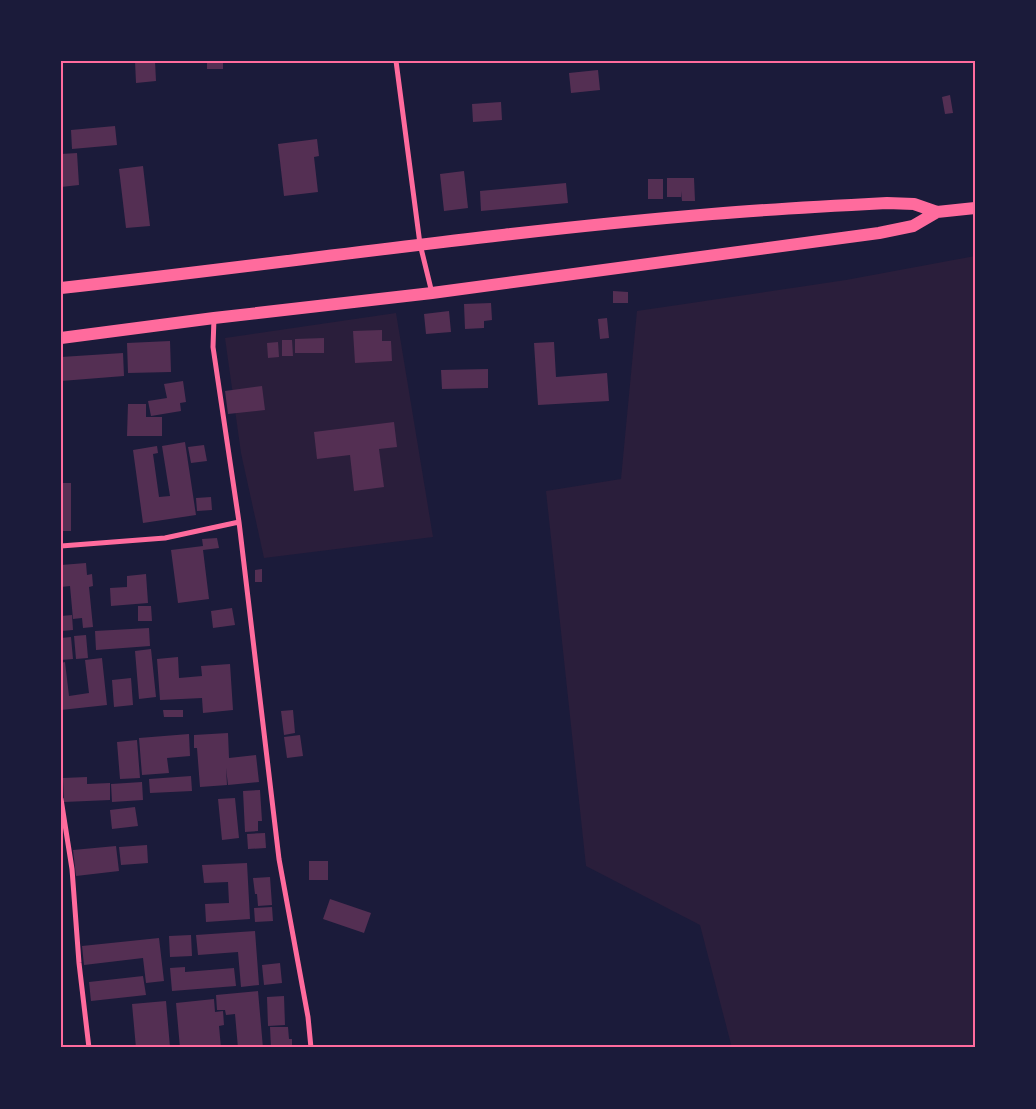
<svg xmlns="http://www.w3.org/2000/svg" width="1036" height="1109" viewBox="0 0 1036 1109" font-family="Ubuntu,sans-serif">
<rect width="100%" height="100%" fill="#1b1b3a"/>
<path fill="#2a1e3b" d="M975,256V1048H732L700,925L586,866L546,491L621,479L637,311L846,280Z
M396,313L433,537L264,558L241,453L225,338Z"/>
<path fill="#542f53" d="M135,61H155L156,81L136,83Z
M207,61H223V69H207Z
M598,70L600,90L571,93L569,73Z
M950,95L953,113L945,114L942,97Z
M501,102L502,120L473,122L472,104Z
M115,126L117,145L72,149L71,130Z
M317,139L319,156L314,157L318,192L284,196L278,144Z
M77,153L79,185L61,187V154Z
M143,166L150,226L126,228L119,169Z
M464,171L468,208L444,211L440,174Z
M667,178H694L695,201H682L681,191V197H667Z
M648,179H663V199H648Z
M566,183L568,203L481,211L480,191Z
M613,291L628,292V303H613Z
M491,303L492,320L484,321V328L465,329L464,304Z
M449,311L451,332L426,334L424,314Z
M607,318L609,338L600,339L598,319Z
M382,330V341H391L392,361L355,363L353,331Z
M324,338V353H295V339Z
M282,340H292L293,356H282Z
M170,341L171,372L128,373L127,343Z
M278,342L279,357L268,358L267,343Z
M554,342L556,377L607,373L609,401L538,405L534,343Z
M123,353L124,376L61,381V357Z
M488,369V388L442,389L441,370Z
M183,381L186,402L180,403L181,411L151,416L148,401L167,398L164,384Z
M262,386L265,410L228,414L225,391Z
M128,404H146V417H162V436H127Z
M394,422L397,447L379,449L384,487L354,491L350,455L317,459L314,432Z
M185,442L196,515L143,523L133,450L157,446L158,453L153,454L159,497L170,496L162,446Z
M204,445L207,461L191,463L188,447Z
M61,483H71V531H61Z
M211,497L212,510L197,511L196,498Z
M217,538L219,548L203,550L209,599L178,603L171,550L203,546L202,539Z
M86,563L87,575L92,574L93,586L89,587L93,627L83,628L82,618L73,619L70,586L61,587V565Z
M262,569V582H255V570Z
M146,574L148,603L111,606L110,588L127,587V576Z
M138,606H151L152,621H138Z
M232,608L235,625L213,628L211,611Z
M72,615L73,630L61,631V616Z
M149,628L150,646L96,650L95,631Z
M86,635L88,658L76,659L74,636Z
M71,637L73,659L61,660V638Z
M151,649L156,697L139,699L135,651Z
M178,657L179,678L202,676L201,666L230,664L233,710L203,713L202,698L160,700L157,659Z
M102,658L107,705L61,710V663L65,662L69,696L89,693L85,660Z
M131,678L133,705L114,707L112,680Z
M163,710H183V717H164Z
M293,710L295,733L284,735L281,711Z
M228,733L229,758L256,755L259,782L228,785L226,768L227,785L200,787L197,748H194V735Z
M189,734L190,756L167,758L169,773L142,775L139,738Z
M300,735L303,756L287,758L284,737Z
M137,740L140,778L120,779L117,742Z
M191,776L192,791L150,793L149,779Z
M87,777V784L110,783V800L64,802L63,778Z
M142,782L143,800L112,802L111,784Z
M260,790L262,821H258V831L245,832L243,791Z
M235,798L239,838L222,840L218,799Z
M135,807L138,826L112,829L110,810Z
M265,833L266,848L248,849L247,834Z
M147,845L148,863L121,865L119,847Z
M116,846L119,871L76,876L73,850Z
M309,861H328V880H309Z
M247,863L250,919L206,922L205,904L229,903L228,882L204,883L202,865Z
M270,877L272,905L258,906L257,894H255L253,878Z
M330,899L371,913L364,933L323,919Z
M272,907L273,921L255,922L254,908Z
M255,931L259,985L241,987L238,952L198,955L196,935Z
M191,935L192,956L170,957L169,936Z
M159,938L164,981L146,983L143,958L84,965L82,946Z
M280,963L282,983L264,985L262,965Z
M185,967V972L234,968L236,986L172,991L170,968Z
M143,976L146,995L91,1001L89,982Z
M258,991L263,1048H238L235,1014L226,1015L225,1010H217L216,995Z
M284,996L285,1025L268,1026L267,997Z
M214,999L215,1012L223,1011L224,1025L219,1026L221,1048H180L176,1003Z
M166,1001L170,1047L136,1048L132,1004Z
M270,1027H288L289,1039H292V1048H271Z"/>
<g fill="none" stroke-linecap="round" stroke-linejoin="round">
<path stroke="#ff6b9d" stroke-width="5" d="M396,61L420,244L432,293
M214,318L213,347L239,522L279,859L308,1017L311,1048
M61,546L165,538L239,522
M61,799L72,869L79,963L89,1048"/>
<path stroke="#ff6b9d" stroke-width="12" d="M61,288C278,264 495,232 712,214C771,209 829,206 887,203L914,204L937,212
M61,338L214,318L432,293L879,233L913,226L937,212L975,208"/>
</g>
<rect width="1036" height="1109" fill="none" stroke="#1b1b3a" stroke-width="125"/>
<rect x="62" y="62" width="912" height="984" fill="none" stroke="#ff6b9d" stroke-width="2"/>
</svg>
